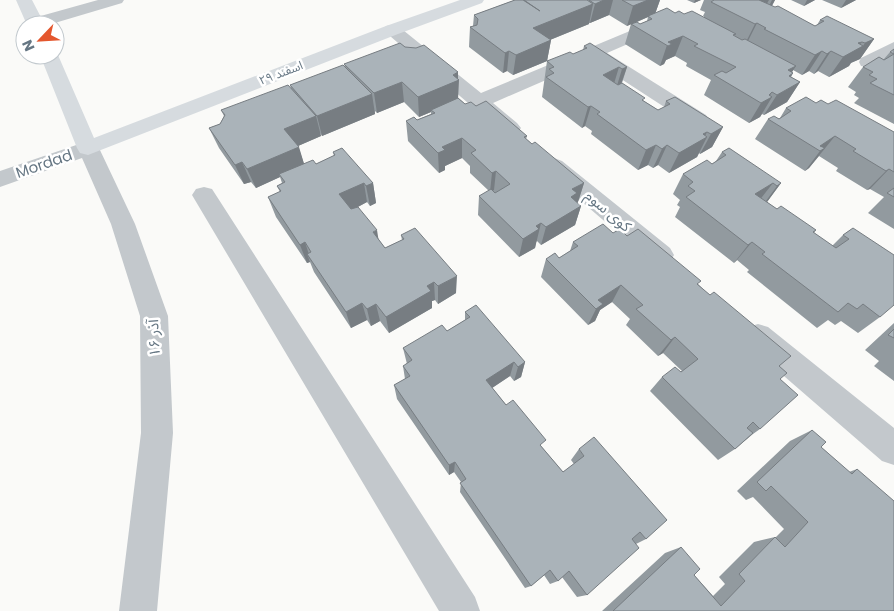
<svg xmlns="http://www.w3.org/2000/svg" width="894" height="611" viewBox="0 0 894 611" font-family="Poppins,'Noto Sans Arabic',sans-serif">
<rect width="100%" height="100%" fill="#fafaf8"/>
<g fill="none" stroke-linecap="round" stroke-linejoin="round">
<path fill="#c3c8cc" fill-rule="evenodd" d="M98,0H124L122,3L48,25H29L27,23L30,19Z
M661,18L667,19L670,23L667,27L607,53L706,115L709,120L706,125L699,127L692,125L592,60L493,103L517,123L521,128L517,133L510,135L503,133L383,30L386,26L392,25L398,26L481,93Z
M894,42V55C883,61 874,69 861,66L859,62L861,58Z
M554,158L562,161L670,248L674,255L670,262L661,265L652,262L546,171L543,166L546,161Z
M204,187L212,189L475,597L480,611H439L192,195L196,189Z
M758,324L768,327L894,428V465L882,461L748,345L744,336L748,327Z"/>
<path fill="#c3c8cc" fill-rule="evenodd" d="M88,141L96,143L99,148L135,224L168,316L173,433L157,611H119L141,433L140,316L111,224L82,158L0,187V171Z"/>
<path fill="#d6dbdf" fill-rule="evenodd" d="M16,0H32L45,25H27Z
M460,0H484L482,3L398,34L88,155L80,153L77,148L40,55H55V51L58,55L94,138L386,26Z"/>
</g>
<path fill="#929a9f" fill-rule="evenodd" d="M515,0H660L655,14L675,13L704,17V16H703L705,12L700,10L704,0H775L772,6L815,26L817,25L820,20L874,39L860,59L850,63L849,66L829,77L818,71L814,74L809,71L802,75L793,70L792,72L793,73L791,77L800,82L787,102L764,115L762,114L760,117L749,123L704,95L711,80L686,66L687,63L675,56L666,60L664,64L660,66L625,44L631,24L627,26L609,15L590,23H589V24L550,40H551L547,61L513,75L507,71L503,73L469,47L470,27L473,26L474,15ZM648,17L647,21L640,24L637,22Z
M687,0H701L694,3Z
M791,0H815L804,6Z
M822,0H856L841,8Z
M584,46L627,67L622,83L644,101L658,110L664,107L666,101L723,127L712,147L700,154L699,153L697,157L669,173L658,165L653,168L648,165L638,170L591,134L592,131L585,126L582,128L542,97L547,61L573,54L583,50Z
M405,47L458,72V98L465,104L476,106L527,136L526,139L532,144L584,183L578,202H577L581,206L575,225L541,245L537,241L536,242L535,248L519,257L478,215L479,196L489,191L470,173V166L462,158L445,166V170L439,173L408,141L406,121L417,120L431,114V112L419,117L404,102L377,113L375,111V114L322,136L320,133L321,136L298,146L304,164H316L334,156L333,152L373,183L376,203L370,206L367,202L358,207L379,240L385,248L402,240L401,235L456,293L438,304L435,300L432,301V308L389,333L380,321L371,326L367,320L351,328L314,272L310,262L307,263L276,217L268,197L280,192L277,186L282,183L280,177L256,188L251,182L244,184L219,148L209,128L220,124L224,116L221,110L291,88L290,85L345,67L344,64Z
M894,49V124L854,103L859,98L854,95L856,92L848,87L863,67L884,59L890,52Z
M816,103L828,104L894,132V229L868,213L884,197L870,189L867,190L836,171L838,168L819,156L809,168L805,171L755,139L768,119L780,118L786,108Z
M722,152L781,183L767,202L777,209L816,230L814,233L832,246L843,235L853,228L880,317L858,333L841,321L835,325L828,320L817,328L747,272L749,270L737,260L734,263L675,217L680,207L677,205L680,200L673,194L683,174L712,164L716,161Z
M613,233L627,236L698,284L779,366L780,379L760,429L753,434L735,449L718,460L650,391L662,377L682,371L663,353L658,356L626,325L630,319L612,302L600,310L595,321L588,325L541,277L546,259L559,258L570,251L573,242Z
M465,312L525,362L521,377L514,381L510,376L492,388L563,472L574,464L571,460L579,449L646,539L636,544L587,595L577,597L562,577L558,581L550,584L544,575L531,586L525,588L460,492L461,482L454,472L449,475L397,399L394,385L405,379L403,366L407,364L403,348L447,331L465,320Z
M894,323V381L874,366L879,361L865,350Z
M812,430L821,447L849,472L857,469L894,611H602L665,553L681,547L694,575L713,596L725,584L719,577L754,542L775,537H776L784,529L753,497L746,500L737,491L790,441Z"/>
<path fill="#777d82" d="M604,0H613L609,15L590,23L595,4Z
M648,0H660L655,14L627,26L633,6Z
M695,0H701L694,3Z
M759,0H769L761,14Z
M772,0H775L767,14L764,16Z
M807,0H815L804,6Z
M846,0H856L841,8Z
M593,4L589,24L530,48L533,28Z
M757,23L747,43L745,44L755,24Z
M683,36L675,56L666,60L664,64L660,66L668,42Z
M874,39L860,59L851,63L865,43Z
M551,40L547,61L513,75L516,55Z
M862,42L856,49L863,46L849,66L829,77L843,57L858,43Z
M509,51L507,71L503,73L505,53Z
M822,51L809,71L802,75L815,55Z
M831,51L818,71L814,74L827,54Z
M796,66L790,75L793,73L781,93L800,82L787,102L764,115L782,87L788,70Z
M619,67L613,87L603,75Z
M627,67L620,87L616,89L622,69Z
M458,72V80H459L458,100L431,110V112L419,117L418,97L453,75Z
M402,82L404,102L377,113L374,93Z
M772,92L768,99L772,97L760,117L749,123L761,103Z
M372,94L375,114L322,136L317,116Z
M591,106L585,126L582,128L588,107Z
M316,116L321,136L291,149L284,129Z
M723,127L712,147L700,154L711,134Z
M707,132L703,140L707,137L697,157L669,173L679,153L703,134Z
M835,136L809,168L805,171L820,151V146Z
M462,138V158L445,166V170L439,173L438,153L442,147Z
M656,145L648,165L638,170L646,150Z
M667,145L658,165L653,168L662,149Z
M299,147L305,167L279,174L280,177L256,188L247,169Z
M242,162L251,182L244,184L235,165Z
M889,169L870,189L867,190L886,171Z
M496,171L494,190L490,192L492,173Z
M364,183L367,202L344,214L339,194Z
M373,183L376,203L370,206L366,186Z
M584,183L578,202L574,204L581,206L575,225L541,245L546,227L572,189Z
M773,183L758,202L755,194Z
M781,183L767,202L763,205L777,186Z
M541,223L535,248L519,257L523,239L536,226Z
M377,230L380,249L373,232Z
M305,242L311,261L307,254L310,262L307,263L300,245Z
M752,242L737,260L734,263L748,245Z
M457,276L456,293L438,304V286Z
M434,282L435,300L432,301V308L389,333L386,317L427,286Z
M621,285L612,302L600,310L595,321L588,325L596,309L598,300Z
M362,303L367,320L351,328L346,312Z
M376,304L380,321L371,326L367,309Z
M675,337L663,353L658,356L671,340Z
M514,362L510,376L483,394L486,380Z
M525,362L521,377L514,381L518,367Z
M455,462L454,472L449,475V465Z"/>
<path fill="#aab3b9" stroke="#777d82" d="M515,0H523L540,11L524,0H587L593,4L533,28L551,40L516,55L509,51L505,53L470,27L477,25L478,19L474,15Z
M589,0H604L595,4Z
M622,0H648L633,6Z
M714,0H759L775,7L778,6L815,26L824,21L820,20L827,16L874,39L865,43L862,42L858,43L863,46L843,57L831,51L827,54L822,51L815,55L764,29L766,28L757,23L755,24L711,2Z
M667,8L675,13L679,11L684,14L692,11L736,34L733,35L742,40L745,39L796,66L788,70L793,73L789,76L800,82L777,95L772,92L769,95L772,97L761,103L714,75L722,71L726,73L736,67L694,46L698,44L683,36L668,42L672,44L668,46L631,24L637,22L640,24L652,19L648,16Z
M400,43L405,47L416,48L424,45L458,72L453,75L459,80L418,97L402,82L374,93L344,64Z
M590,43L627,67L622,69L619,67L603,75L618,85L622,83L645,98L642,100L658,110L670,104L666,101L675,97L723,127L711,134L707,132L703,134L707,137L679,153L667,145L662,149L656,145L646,150L597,114L600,112L591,106L588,107L546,77L554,73L549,69L554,67L547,61L570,52L573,54L587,48L584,46Z
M894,49V54L890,52Z
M894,54V95L870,83L877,79L869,75L873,72L863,67L879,57L884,60Z
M343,65L372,94L317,116L290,85Z
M288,85L316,116L284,129L299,147L247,169L242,162L235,165L209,128L220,124L225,115L221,110Z
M806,97L816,103L821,100L828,104L836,100L894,132V172L889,169L886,171L853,151L856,149L835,136L820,146L825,148L820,151L768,119L774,116L779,119L791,111L786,108Z
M458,98L465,104L471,102L476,106L486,101L527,136L524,137L532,144L535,142L584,183L572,189L577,193L571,197L581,206L546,227L541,223L536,226L539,229L523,239L479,196L491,189L495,193L510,184L496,171L492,173L471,153L476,150L462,138L442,147L445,150L438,153L406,121L414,117L417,120L435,113L431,110Z
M342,148L373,183L366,186L364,183L339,194L351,209L358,207L377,230L373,232L385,248L404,239L401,235L415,228L457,276L438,286L434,282L427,286L431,291L386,317L376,304L367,309L362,303L346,312L307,254L311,252L305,242L300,245L268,197L281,191L277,186L285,182L279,174L313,160L316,164L335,155L333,152Z
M729,148L781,183L777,186L773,183L755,194L777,209L781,206L816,230L813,232L836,248L849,239L843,235L853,228L894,255V305L880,317L863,304L857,309L848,303L838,312L762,254L765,252L752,242L748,245L686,197L695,191L688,186L693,182L683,174L707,160L712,164L726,155L722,152Z
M894,188V197L887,193Z
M603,224L613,233L620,229L627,236L638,229L701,281L697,284L710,295L714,292L791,356L779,366L787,373L780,379L798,395L760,429L753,422L747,428L753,433L735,449L662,377L675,367L681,372L698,359L675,337L671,340L636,309L643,305L621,285L598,300L603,304L596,309L546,259L555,253L559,258L578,246L573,242Z
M476,305L525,362L518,367L514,362L486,380L506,405L513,400L546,440L540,445L563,472L584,456L579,449L594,437L667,520L646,539L640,532L632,539L639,548L587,595L569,571L558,581L550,570L531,586L460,483L466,479L455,462L449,465L394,385L410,376L403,366L412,360L403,348L442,325L447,331L470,317L465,312Z
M894,329V338L888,335Z
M812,430L826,442L821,447L852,474L857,469L894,501V611H613L681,547L700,569L694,575L721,606L745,581L739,574L775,537L785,547L808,522L771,486L766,491L757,482Z"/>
<g text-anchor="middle" stroke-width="5" stroke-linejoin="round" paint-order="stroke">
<g font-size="12" fill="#657683" stroke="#fff">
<text transform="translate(281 73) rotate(-21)" y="4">۲۹ اسفند</text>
</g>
<g font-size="15" fill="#657683" stroke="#fff">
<text transform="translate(44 164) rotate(-19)" y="5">Mordad</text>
<text transform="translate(608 211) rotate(40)" y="5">کوی سوم</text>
<text transform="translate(154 338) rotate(-93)" y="5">۱۶ آذر</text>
</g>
</g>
<g transform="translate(40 40) rotate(245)"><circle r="24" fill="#ffffff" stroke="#c1c8cd"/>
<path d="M0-4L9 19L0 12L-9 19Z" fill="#e4572e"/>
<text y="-8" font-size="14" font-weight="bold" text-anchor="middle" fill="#657683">N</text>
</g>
</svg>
